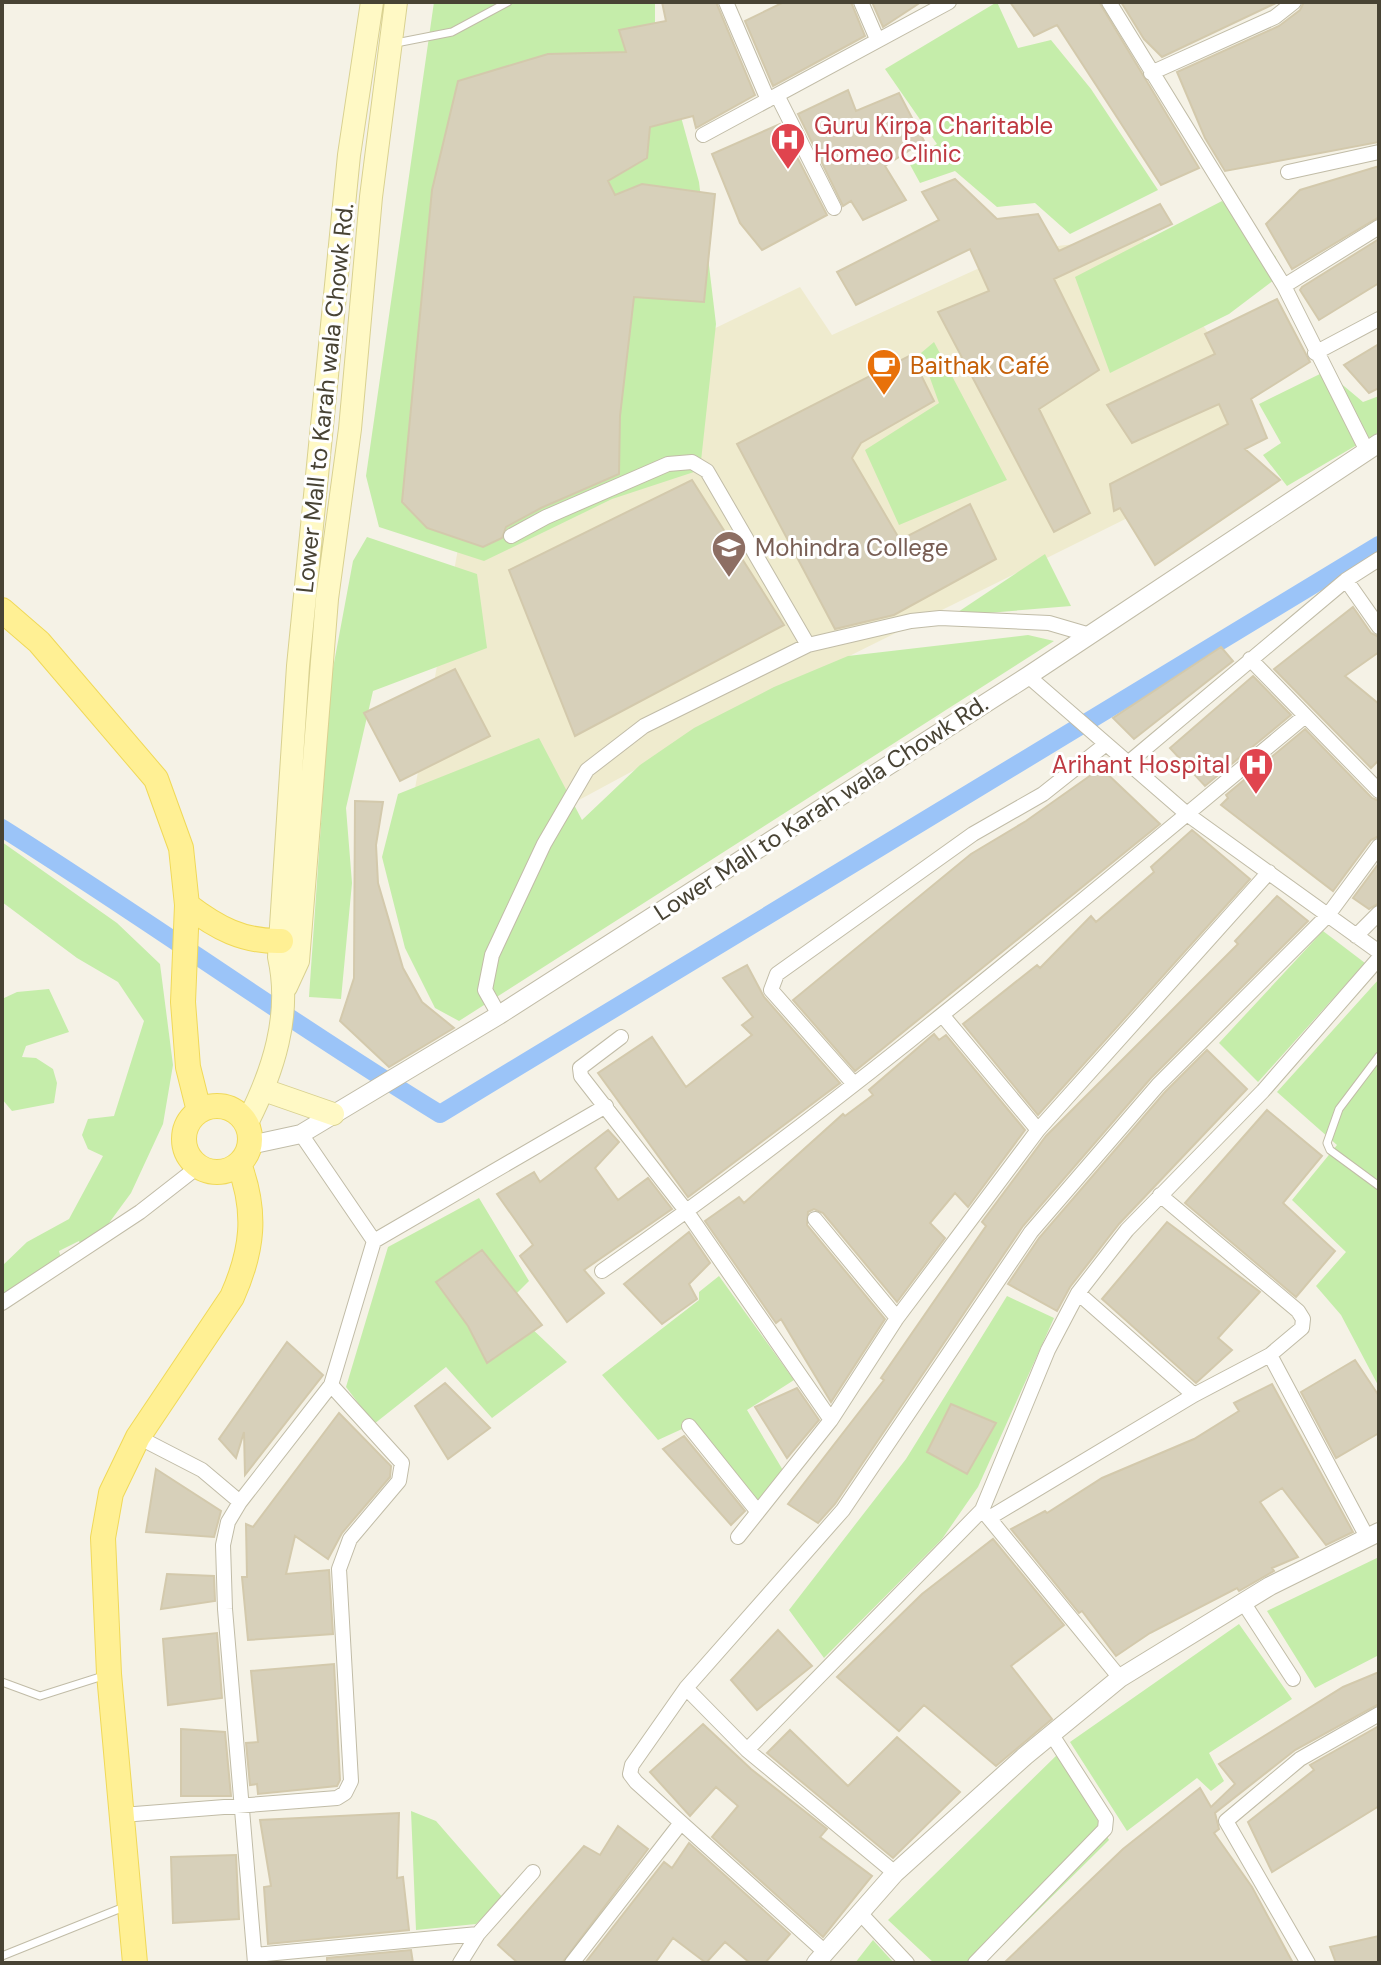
<svg xmlns="http://www.w3.org/2000/svg" width="1381" height="1965" viewBox="0 0 1381 1965" font-family="'DM Sans',sans-serif">
<rect width="100%" height="100%" fill="#f5f2e6"/>
<path fill="#efebce" d="M1142,237L1253,398L1204,480L807,677L579,800L407,833L475,454L536,415L800,287L832,335L1019,250Z"/>
<path fill="#c5edaa" d="M434,2H655V23L699,182L716,324L700,470L612,499L484,561L379,527L366,476Z
M997,2L1018,48L1051,40L1091,89L1158,190L1070,234L1035,203L997,207L955,171L920,183L908,161L937,144L885,69Z
M1222,201L1276,257L1278,277L1229,314L1110,373L1075,277Z
M934,342L1007,480L899,525L865,450L939,403L921,353Z
M1326,371L1363,402L1379,396V432L1287,486L1263,455L1281,443L1259,404Z
M367,537L477,574L487,648L373,691L346,808L352,883L341,999L309,997L331,679L353,561Z
M1045,554L1071,606L952,616Z
M1028,635L1054,641L459,1021L435,1008L405,948L382,857L398,794L539,738L582,820L640,765L694,728L774,687L848,656Z
M2,842L117,923L160,964L173,1065L163,1124L131,1193L98,1238L83,1250L79,1241L59,1251L64,1268L2,1305V1266L27,1242L69,1219L103,1156L88,1149L82,1135L88,1119L114,1116L144,1021L118,982L77,958L2,902Z
M1323,931L1365,963L1258,1082L1219,1043Z
M1379,979V1387L1341,1315L1316,1286L1346,1252L1292,1200L1337,1145L1277,1092Z
M49,989L69,1032L26,1046L22,1057L36,1058L53,1069L57,1083L54,1103L12,1111L2,1099V999L17,992Z
M479,1198L529,1281L506,1304L567,1362L492,1418L446,1367L374,1424L346,1387L388,1247Z
M719,1276L794,1380L747,1410L784,1472L758,1505L693,1424L658,1440L602,1375L699,1300V1292Z
M1007,1296L1054,1318L978,1487L942,1539L824,1658L789,1610L906,1459Z
M1379,1557V1655L1315,1688L1267,1611Z
M1239,1624L1292,1699L1209,1753L1224,1781L1211,1791L1197,1778L1127,1831L1070,1742Z
M1059,1753L1109,1840L985,1963H934L888,1920Z
M411,1811L436,1821L503,1898L476,1924L416,1930Z
M873,1940L894,1963H855Z"/>
<g fill="none" stroke-linecap="round" stroke-linejoin="round">
<path stroke="#9bc4f8" stroke-width="18" d="M2,828C150,921 291,1023 440,1114L1379,545"/>
</g>
<path fill="#d7d0ba" stroke="#d3c9ac" stroke-width="2" d="M662,2H716L755,95L696,128L693,116L650,127L647,158L608,181L615,195L642,184L715,194L704,302L634,297L620,416L619,474L541,508L506,527L502,538L483,547L427,528L402,502L432,190L458,81L548,54L626,52L619,30L666,21Z
M784,2H851L865,36L773,86L745,21Z
M872,2H921L883,27Z
M1010,2H1099L1199,168L1161,185L1057,25L1034,36Z
M1121,2H1278L1162,57L1144,39Z
M1304,2H1379V142L1225,171L1205,138L1177,72L1279,26L1300,10Z
M848,90L856,111L899,93L924,141L885,166L906,200L863,220L851,201L843,206L798,114Z
M780,124L827,215L762,250L740,223L712,154Z
M1379,166V217L1292,269L1266,224L1300,190Z
M955,179L997,219L1038,214L1059,251L1160,204L1172,224L1054,279L1099,370L1039,409L1090,513L1054,532L938,312L989,291L970,249L856,305L837,272L939,220L922,192Z
M1379,239V283L1319,320L1300,290L1302,287Z
M1277,299L1310,362L1251,399L1267,438L1245,449L1280,480L1155,565L1120,508L1114,511L1110,484L1228,424L1219,404L1132,443L1107,405L1215,354L1205,334Z
M1379,344V388L1369,393L1344,365Z
M911,355L934,401L861,443L852,458L900,540L970,504L996,559L894,615L835,629L737,444Z
M692,480L784,625L575,736L509,570Z
M1353,607L1371,633L1379,637V652L1345,676L1379,704V760L1371,768L1274,669Z
M1221,647L1233,661L1134,739L1113,718Z
M455,669L490,736L400,781L364,713Z
M1253,676L1291,715L1205,786L1170,748Z
M1305,729L1372,798L1379,801V836L1371,840L1333,891L1221,805L1228,798L1226,795Z
M1101,768L1160,824L855,1071L793,1000L971,854L1026,821Z
M355,801L383,802L376,845L378,883L403,968L422,1002L454,1028L389,1067L340,1021L354,978Z
M1192,830L1250,879L1038,1115L963,1024L1037,965L1040,968L1091,916L1096,922L1154,872L1151,867Z
M1379,863V903L1369,909L1353,898Z
M1277,896L1308,921L1151,1078L1023,1226L835,1504L818,1523L788,1504L884,1380L881,1378L986,1226L982,1222L1046,1136L1238,944L1235,941Z
M747,965L764,997L840,1083L688,1197L598,1073L652,1037L686,1087L752,1035L742,1025L753,1017L723,978Z
M934,1034L939,1040L946,1035L1025,1130L968,1207L955,1193L930,1223L945,1238L897,1302L823,1213L814,1209L808,1212L807,1225L885,1319L831,1402L781,1319L776,1323L705,1221L739,1197L744,1203L843,1114L845,1116L873,1095L869,1090Z
M1207,1050L1247,1089L1119,1224L1070,1287L1057,1311L1008,1284L1039,1238L1165,1092Z
M1267,1110L1322,1156L1283,1203L1335,1251L1296,1297L1185,1203Z
M608,1130L619,1142L595,1168L618,1200L648,1178L672,1209L584,1270L604,1293L567,1322L520,1256L533,1245L497,1194L534,1172L540,1182Z
M1167,1222L1260,1292L1218,1338L1232,1350L1196,1383L1102,1299Z
M689,1232L710,1263L689,1284L697,1299L662,1324L624,1284Z
M482,1250L542,1325L487,1363L468,1326L436,1282Z
M287,1342L323,1375L245,1475L244,1432L236,1458L219,1439Z
M1355,1360L1379,1396V1433L1336,1458L1301,1392Z
M445,1383L490,1428L448,1459L415,1406Z
M1272,1384L1353,1532L1326,1545L1282,1488L1260,1502L1298,1557L1272,1568L1274,1571L1239,1591L1237,1588L1150,1633L1116,1656L1082,1611L1079,1613L1011,1529L1045,1511L1047,1513L1102,1478L1194,1439L1239,1411L1234,1403Z
M797,1388L819,1420L787,1458L755,1407Z
M951,1404L996,1423L967,1474L927,1452Z
M339,1413L391,1466L390,1477L342,1533L328,1559L295,1536L286,1574L329,1570L333,1634L248,1640L242,1577H247L246,1524L253,1527Z
M684,1436L745,1511L731,1525L663,1449Z
M156,1469L221,1511L214,1537L146,1532Z
M993,1539L1064,1625L1011,1666L1052,1719L996,1766L924,1705L899,1731L837,1677L922,1594Z
M167,1574L214,1576L215,1601L161,1609Z
M778,1630L812,1666L757,1710L731,1680Z
M217,1633L222,1698L168,1705L163,1639Z
M334,1664L340,1780L337,1786L258,1794L257,1784L250,1785L246,1743L258,1742L251,1671Z
M1379,1672V1704L1295,1750L1215,1813L1219,1829L1214,1833L1252,1887L1293,1963H1004L1123,1849L1200,1788L1211,1807L1235,1784L1219,1764L1343,1687Z
M703,1724L751,1769L827,1829L820,1837L872,1876L823,1937L712,1837L738,1806L716,1787L690,1816L650,1772Z
M1379,1726V1806L1272,1872L1248,1822L1314,1770L1310,1765Z
M181,1729L225,1732L231,1796H181Z
M790,1730L848,1786L897,1737L960,1792L893,1858L767,1753Z
M399,1813L397,1878L403,1877L409,1930L268,1944L264,1887L271,1886L260,1820Z
M618,1826L648,1849L562,1963H518L498,1945L584,1846L600,1855Z
M689,1843L790,1934L765,1963H750L725,1942L706,1963L673,1938L655,1963H585L664,1862L672,1868Z
M236,1855L239,1919L173,1923L171,1857Z
M1379,1936V1963H1336L1330,1947Z
M411,1950L413,1963H327V1958Z"/>
<g fill="none" stroke-linecap="round" stroke-linejoin="round">
<defs>
<path id="service" d="M396,43L452,32L508,2
M1379,1056L1339,1109L1327,1143L1330,1150L1379,1186
M2,1682L40,1696L103,1676
M2,1956L124,1907"/>
<path id="minor" d="M726,2L768,100
M861,2L877,39
M1109,2L1284,286L1367,451
M1151,73L1275,17L1294,2
M777,95L834,208
M703,135L949,2
M1288,172L1379,152
M1284,286L1379,227
M1315,353L1379,319
M511,536L546,517L668,464L692,462L707,471L808,645
M1346,580L1379,627
M1250,659L1379,791
M1028,676L1187,814L1379,952
M1128,763L1346,580L1379,559
M1356,936L1379,913
M499,1015L485,990L492,955L544,844L587,770L644,726L808,645L911,621L940,618L1049,623L1090,635
M943,1016L1038,1130
M621,1037L580,1068L581,1076L687,1212L831,1420
M854,1084L771,990L777,974L973,834L1043,794L1106,744
M815,1219L897,1318L1038,1130L1269,872
M374,1241L606,1106
M602,1271C847,1101 1074,907 1304,717
M1078,1293L1194,1395
M2,1303L140,1212L199,1166
M1270,1355L1367,1537
M689,1426L758,1512
M138,1437L202,1470L240,1502
M984,1512L1120,1678
M989,1518L1194,1395L1270,1355L1302,1328L1303,1319L1298,1311L1160,1195
M738,1537L831,1420L897,1318
M1243,1602L1293,1679
M686,1688L747,1750L895,1873
M747,1750L982,1510L1048,1350L1078,1293L1127,1230L1263,1091L1379,958
M122,1815L337,1798L345,1793L351,1781L339,1569L350,1539L399,1481L402,1463L331,1385
M860,1913L907,1963
M825,1952L636,1782L630,1774L632,1765L686,1688L843,1510L1031,1232L1158,1085L1328,915L1379,846
M255,1955L478,1934
M255,1963L225,1609L223,1545L228,1522L240,1502L331,1385L374,1241L301,1134
M460,1963L478,1934L533,1872
M572,1963L680,1824
M975,1963L1105,1829L1106,1819L1052,1735
M1308,1963L1226,1821L1300,1759L1379,1714"/>
<path id="tertiary" d="M250,1145L301,1134L499,1015L1028,676L1379,443
M816,1963L895,1873L1025,1756L1120,1678L1270,1586L1379,1532"/>
<path id="secondary" d="M286,987L298,961L327,599L350,429L371,197L396,2
M264,1090L333,1114
M247,1123C273,1072 292,1015 279,957L298,666L349,155L372,2"/>
<path id="primary" d="M2,610L39,642L156,779L181,848L187,905L183,1002L188,1067L199,1111
M187,905C217,928 243,942 281,941
M184 1139a33 33 0 1 1 66 0a33 33 0 1 1-66 0Z
M135,1963L109,1674L103,1538L111,1493L138,1437L232,1297C253,1250 257,1212 239,1164"/>
</defs>
<use href="#service" stroke="#c1bca7" stroke-width="9"/>
<use href="#minor" stroke="#c1bca7" stroke-width="16"/>
<use href="#tertiary" stroke="#c1bca7" stroke-width="20"/>
<use href="#secondary" stroke="#d9d190" stroke-width="24"/>
<use href="#primary" stroke="#f0d958" stroke-width="26"/>
<use href="#service" stroke="#fff" stroke-width="7"/>
<use href="#minor" stroke="#fff" stroke-width="14"/>
<use href="#tertiary" stroke="#fff" stroke-width="18"/>
<use href="#secondary" stroke="#fff9c5" stroke-width="22"/>
<use href="#primary" stroke="#fff094" stroke-width="24"/>
</g>
<defs>
<symbol id="hospital-pin" viewBox="-11 -11 22 30"><path d="M0 17L-7.5 6A9.5 9.5 0 1 1 7.5 6Z" fill="#e0444e" stroke="#fff"/><path d="M-5-5h3v3.5h4V-5h3V5h-3V1.5h-4V5h-3Z" fill="#fff"/></symbol>
<symbol id="cafe-pin" viewBox="-11 -11 22 30"><path d="M0 17L-7.5 6A9.5 9.5 0 1 1 7.5 6Z" fill="#e8710a" stroke="#fff"/><path d="M-5.5-4.5H6V0H3Q3 3.5 0 3.5H-2.5Q-5.5 3.5-5.5 0ZM3-3.2v2h1.7v-2ZM-6 4.5H4V6H-6Z" fill="#fff"/></symbol>
<symbol id="university-pin" viewBox="-11 -11 22 30"><path d="M0 17L-7.5 6A9.5 9.5 0 1 1 7.5 6Z" fill="#8d6e63" stroke="#fff"/><path d="M0-5L7-2L0 1L-7-2ZM-4 1L0 2.5L4 1V4Q0 6-4 4Z" fill="#fff"/></symbol>
</defs>
<g fill-rule="evenodd">
<use href="#hospital-pin" x="768" y="120" width="40" height="54"/>
<use href="#cafe-pin" x="864" y="346" width="40" height="54"/>
<use href="#university-pin" x="709" y="528" width="40" height="54"/>
<use href="#hospital-pin" x="1236" y="745" width="40" height="54"/>
</g>
<g text-anchor="middle" stroke-width="6" stroke-linejoin="round" paint-order="stroke">
<g font-size="24" fill="#be3a42" stroke="#fff" text-anchor="start">
<text x="814" y="134">Guru Kirpa Charitable<tspan x="814" dy="28">Homeo Clinic</tspan></text>
<text x="1230" y="773" text-anchor="end">Arihant Hospital</text>
</g>
<g font-size="24" fill="#c56008" stroke="#fff" text-anchor="start">
<text x="910" y="374">Baithak Café</text>
</g>
<g font-size="24" fill="#484334" stroke="#fff">
<text transform="translate(325 398) rotate(-84)" y="8">Lower Mall to Karah wala Chowk Rd.</text>
<text transform="translate(821 808) rotate(-33)" y="8">Lower Mall to Karah wala Chowk Rd.</text>
</g>
<g font-size="24" fill="#785e54" stroke="#fff" text-anchor="start">
<text x="755" y="556">Mohindra College</text>
</g>
</g>
<rect width="1381" height="1965" fill="none" stroke="#484334" stroke-width="8"/>
</svg>
